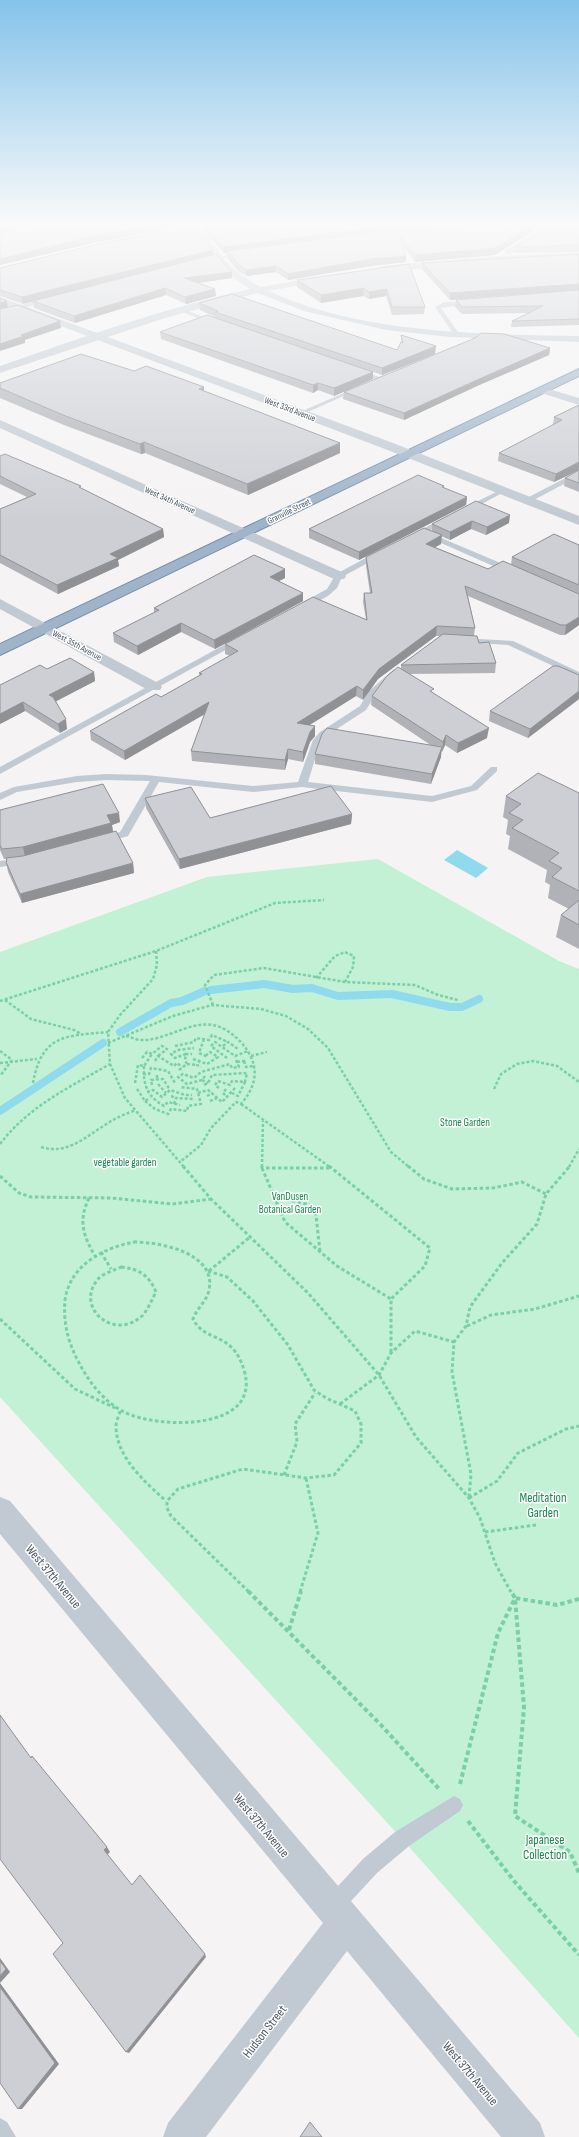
<svg xmlns="http://www.w3.org/2000/svg" width="579" height="2137" viewBox="0 0 579 2137" font-family="'Sofia Sans Condensed',sans-serif">
<rect width="100%" height="100%" fill="#f5f3f3"/>
<path fill="#c3f1d5" d="M378,859L559,961L579,969V2038L402,1839L0,1397V952L207,877Z"/>
<path fill="#90daee" d="M457,850L488,868L476,878L444,860Z"/>
<g fill="none" stroke-linecap="round" stroke-linejoin="round">
<path stroke="#90daee" stroke-width="8" d="M211,990L264,984L293,989L312,988L338,996L392,994L450,1007H462L479,999
M120,1032L171,1003L182,1001L205,991
M0,1111L103,1043"/>
<defs>
<path id="trunk" d="M579,369V376L0,655V644Z"/>
</defs>
<use href="#trunk" stroke="#7690ad" stroke-width="2"/>
<path stroke="#7ad0a6" stroke-width="2.5" stroke-dasharray="3 2" stroke-linecap="butt" d="M156,951L157,965L153,979L120,1015L108,1032L110,1064L125,1098L184,1167
M316,978L335,956L345,952L354,956L353,967L345,982
M5,1000L31,1019L74,1030L83,1035
M0,1001L156,951L275,903L324,900
M213,1005L205,985L214,975L264,968L345,982L415,985L438,995L458,1000
M126,1036C131,1037 136,1040 141,1040C170,1041 197,1013 226,1030C237,1037 245,1045 251,1057C259,1075 253,1090 241,1104L236,1102L211,1128L201,1145L180,1162
M204,1039L199,1053L208,1057
M108,1043L173,1016L212,1005L261,1009L286,1016L308,1029L328,1048L391,1152L409,1167
M175,1046L194,1042L196,1038L209,1040L212,1035L228,1042
M223,1046L228,1042L238,1049
M0,1051L12,1060L0,1076
M186,1054L175,1058L171,1054L178,1050L194,1048
M251,1056L267,1052
M142,1058L147,1052L152,1054L162,1046L167,1049L158,1056
M227,1058L211,1046L215,1042L235,1056L248,1051
M193,1059L207,1064L218,1057L210,1052L205,1056
M200,1060L197,1065L201,1067
M155,1061L158,1056L174,1066L177,1063L182,1067
M244,1061L246,1067L255,1066
M237,1062L244,1061L243,1058
M0,1063L37,1059
M187,1064L185,1060L186,1054H192
M144,1066C143,1085 147,1096 164,1106L168,1102L180,1105
M179,1070L187,1064L197,1065
M143,1074H149L151,1068L168,1071L175,1083
M157,1075V1079
M205,1076L202,1080L208,1083
M202,1080L187,1084L178,1077L183,1074L194,1078L201,1072L230,1064L232,1068L239,1067L236,1060
M33,1083C42,1034 65,1036 108,1032
M135,1083L138,1065L144,1066L152,1054
M158,1084L166,1093
M152,1085L151,1080L163,1079L170,1090
M204,1085L208,1083L212,1075L247,1073L245,1082
M219,1088L215,1085L218,1081L230,1085L232,1081L245,1082L238,1096L232,1093
M137,1089L145,1101L150,1098
M226,1089L223,1093L227,1097
M494,1089L501,1074L517,1064L533,1061L557,1066L579,1082
M147,1092L153,1090L162,1097L170,1090L185,1095H192
M198,1093L208,1090L222,1102L236,1087
M171,1096L176,1098
M207,1096L212,1093
M145,1101L155,1109L168,1114L171,1109L187,1111L188,1106L201,1104L197,1089L180,1087
M210,1101L217,1098
M174,1104L176,1098L193,1099
M241,1104L330,1167
M0,1144C29,1106 70,1087 110,1064
M41,1147C67,1155 84,1138 105,1125C115,1118 125,1114 136,1110
M262,1167L263,1121
M569,1167L579,1149"/>
<path stroke="#7ad0a6" stroke-width="3" stroke-dasharray="3.5 2.5" stroke-linecap="butt" d="M183,1166L211,1199L308,1293L379,1375L416,1437L469,1498L480,1518L495,1563L511,1592
M262,1166V1168H331
M329,1166L430,1248L425,1266L391,1299V1353
M408,1166L424,1179L452,1189L493,1188L522,1182L546,1194
M262,1168L285,1222L337,1266L391,1299
M0,1176L19,1193L31,1197L111,1198L172,1204L211,1199
M274,1197L315,1206L320,1252
M89,1198C78,1221 83,1235 95,1256
M134,1242C160,1242 217,1253 209,1290C207,1301 197,1308 193,1319C206,1344 232,1330 244,1370C263,1432 157,1429 124,1412C103,1401 89,1382 78,1361C68,1342 63,1322 65,1300C70,1265 103,1248 134,1242Z
M101,1252L111,1269
M121,1267C139,1269 149,1275 156,1292C152,1299 148,1310 142,1316C113,1342 73,1306 99,1278C104,1273 115,1270 121,1267Z
M208,1271L227,1277L253,1301L288,1345L314,1390L326,1398L355,1411L361,1424V1443L334,1475L306,1478L243,1469L178,1489L167,1501V1508L171,1516L249,1592
M209,1271L250,1237
M0,1319L75,1389L115,1408
M467,1326L491,1315L535,1309L579,1296
M340,1404L379,1375L391,1353L415,1331L454,1342
M120,1411C119,1416 116,1421 116,1426C116,1457 145,1482 166,1501
M284,1475L297,1442L295,1424L315,1393
M469,1497L471,1474L452,1372L454,1342L466,1326L470,1307L502,1263L537,1224L546,1194L570,1166
M469,1498L497,1481L518,1453L566,1429L579,1426
M485,1532L536,1525
M300,1592L318,1533L306,1478"/>
<path stroke="#7ad0a6" stroke-width="4" stroke-dasharray="4.5 3" stroke-linecap="butt" d="M248,1591L381,1725L440,1790
M579,1599L557,1605L515,1598L524,1707L515,1816L570,1852L579,1873
M289,1630L301,1591
M460,1784L498,1633L515,1598L511,1591
M468,1821L514,1881L579,1955"/>
<path fill="#c1cad2" fill-rule="evenodd" d="M243,252L245,254L206,262L203,260Z
M49,297L51,300L0,315V311Z
M473,301L471,304L441,308L460,335L455,336L435,307L444,302Z
M179,309H183L219,323L214,324L179,311Z
M358,370L383,378L384,379L381,381L356,373Z
M355,388L360,389L303,414L298,413Z
M579,471V476L530,502L523,500Z
M502,489L506,491L504,492L469,511L462,509Z
M443,518L450,520L427,532L515,569V573H509L423,535L412,539L408,537Z
M377,552L384,554L342,577L337,588L328,596L306,608H300V604L327,589L336,574Z
M461,638L513,641L579,672V678L508,645L464,642H461Z
M235,639L242,641L0,774V767Z
M394,669L398,672L376,694L366,710L326,736L320,743L308,782L432,796L471,786L491,767H497V771L477,790L432,802L302,787L253,792L159,782L128,836L104,843L100,842V838L120,832L150,781L106,780L77,782L17,792L0,800V793L14,787L77,776L106,774L146,775L253,786L298,782L313,740L320,732L360,706L369,691Z
M23,858L28,861L27,863L0,867V861Z
M454,1796L460,1799L463,1805L460,1811L409,1846L377,1873L340,1913L333,1916L326,1913L323,1906L326,1899L363,1859L395,1832Z
M0,2118L7,2122L16,2137H0Z"/>
<path fill="#c1cad2" fill-rule="evenodd" d="M173,222C205,222 211,246 230,265C239,274 249,281 261,287L330,275V279L269,291C360,334 480,334 579,336V342L450,337L386,330L304,311L258,293L165,318L0,373V366C82,337 165,308 250,289L235,279L224,269L200,239Z
M547,222H557C549,231 516,257 505,254V250L528,237Z
M579,253V259L496,262L381,272L376,269L381,266L496,256Z
M542,387L579,398V405L538,392L536,390Z
M0,420L344,573L346,576L344,579H334L0,428Z
M0,599L160,684L162,687L160,690H148L0,609Z
M0,1497L10,1501L540,2123L545,2137H501L347,1951L206,2137H163L168,2123L323,1923L0,1534Z"/>
<path fill="#c1cad2" fill-rule="evenodd" d="M0,297L393,443L579,516V525L385,449L0,303Z"/>
<use href="#trunk" fill="#9fb4c9" fill-rule="evenodd"/>
</g>
<path fill="#b0b2b7" d="M234,222H545L540,226H534L533,231L495,255L415,262L404,248L406,262L371,266L288,280L276,272L247,276L238,271L227,258V253H224L204,232L203,226Z
M579,222V252L515,253L516,247L536,236Z
M213,255L232,278L198,283L215,289L216,296L186,304L166,295L75,323L34,308L33,301L23,304L0,296V268Z
M422,263L579,290L450,300L422,269Z
M409,264L425,307L424,314L392,315L386,296L369,299L363,296L321,303L297,287V280Z
M579,290V325L511,327L512,321L529,313L462,314L455,307L456,300Z
M199,303L397,350L401,343V335L435,354L382,375L373,372V379L334,396L318,390L313,393L161,339L160,332L215,318V317L200,310Z
M550,348L549,355L477,386L404,420L343,399L344,392Z
M134,371L204,391L340,443V453L248,495L145,453L141,454L64,425L0,398V383Z
M579,405V470L554,482L498,461L499,453L553,425L554,417Z
M0,456L81,488L163,529L164,537L118,560L119,566L58,594L0,563V509L27,497L0,484Z
M579,470V492L564,486L565,478Z
M444,486V488L467,497L466,505L359,560L309,538V529Z
M476,501L509,523L486,535L471,529L450,540L441,536V544L435,547L488,569L511,565L512,557L579,545V625L565,635H560L468,596L475,628L474,635L479,643L496,663L495,673L410,674L487,738L457,753L445,745L442,752L441,751V757L431,784L315,764V754L432,746L371,705L372,696L401,669V665L441,636H436L378,679L363,700L356,696L309,725L315,726V736L310,742L303,762L288,759L285,770L192,761L191,751L205,714L125,760L91,740L90,731L161,697L200,676L199,673L230,656L225,654V644L366,619L363,602L364,593H370L366,566V557L432,531V524Z
M285,569V578L278,581L303,601L215,649L181,632L138,655L114,642L113,633L154,613V608Z
M47,669L94,672L95,681L56,701L67,729L60,733L25,711L0,724Z
M579,675V699L528,738L489,721L490,711Z
M579,793V949L556,937L561,915L569,909L548,898L550,885L545,882L547,870L508,849L510,836L506,834L508,820L503,817L506,796Z
M145,798L210,818L352,814L351,824L180,869L146,808Z
M0,810L120,822L112,825L113,832L133,863L134,873L22,903L8,872L6,862H7L6,859H4L0,850Z"/>
<path fill="#909195" d="M27,222H51L0,235V229Z
M171,222H178V227L98,242L0,265V259L97,235Z
M540,222H545L540,226Z
M534,225L533,231L495,255L415,262L416,255Z
M378,227V234L227,251V253H224V247Z
M213,250V256L23,304L22,297Z
M406,256V262L371,266L288,280V274L371,259Z
M276,266V272L247,276L246,270Z
M232,272V278L184,285V278Z
M579,284V290L450,300V293Z
M165,288L166,295L75,323L74,316Z
M364,288L363,296L321,303V295Z
M215,289L216,296L186,304L185,297Z
M387,289L386,296L369,299V292Z
M7,301L8,308L0,310V303Z
M60,321L61,328L25,340V343L0,351V344L21,335Z
M436,346L435,354L382,375V368Z
M550,348L549,355L477,386L404,420V413L477,380Z
M373,372V379L334,396V388Z
M318,383V390L313,393V385Z
M204,387V397L199,389Z
M144,442L145,453L141,454L140,444Z
M340,443V453L248,495L247,484Z
M579,462V470L554,482L556,474Z
M467,497L466,505L359,560V552Z
M510,515L509,523L486,535L487,527Z
M472,521L471,529L450,540V532Z
M163,529L164,537L118,560L119,566L58,594L57,585L110,554Z
M442,535L441,544L425,553L426,544Z
M285,569V578L270,586V577Z
M303,593V601L215,649L214,640Z
M579,617V625L565,635L566,625Z
M181,623V632L138,655L137,646Z
M437,626L436,636L378,679L363,700V690L379,669Z
M94,672L95,681L51,704L49,695Z
M357,686L356,696L297,733V723Z
M579,691V699L528,738L530,729Z
M23,702L25,711L0,724V714Z
M209,702L210,711L125,760L124,751Z
M66,719L67,729L60,733L58,724Z
M315,726V736L310,742L303,762V752L310,732Z
M489,728L487,738L457,753L458,743Z
M446,735L445,745L442,752L443,742Z
M442,747L441,757L431,784L432,774Z
M288,749V759L285,770V760Z
M119,813L120,822L112,825L113,832L25,857L23,847L107,815Z
M352,814L351,824L180,869L179,859Z
M133,863L134,873L22,903L20,894Z
M107,1847L110,1852L107,1855L104,1850Z
M205,1954L206,1957L129,2053L126,2052Z
M0,1958L10,1972L0,1983Z
M0,1983L59,2064L22,2109H18L0,1987Z"/>
<path fill="#cdcfd5" stroke="#909195" d="M0,222H27L0,229Z
M44,222H171L97,235L0,259V234Z
M233,222H488L378,227L224,247L203,226Z
M553,222H579V245L516,247L536,236Z
M534,225L495,248L416,255L400,237L406,256L371,259L288,274L276,266L246,270L238,264L227,251L378,232Z
M189,227L213,250L22,297L0,290V268L98,244Z
M216,254L232,272L184,278L215,289L185,297L165,288L74,316L33,301Z
M579,254V284L450,293L422,263Z
M409,264L425,307H392L387,289L369,292L364,288L321,295L297,280Z
M579,290V319L512,321L543,306L462,307L456,300Z
M232,294L397,350L401,342L403,343L401,335L436,346L382,368L215,312L218,311L199,303Z
M0,298L7,301L0,303Z
M18,305L60,321L21,335L24,336L0,344V309Z
M207,315L373,372L334,388L318,383L313,385L160,332Z
M481,333L504,334L550,348L477,380L404,413L344,392L475,338Z
M81,354L134,371L146,366L204,387L199,389L340,443L247,484L144,442L140,444L63,415L0,388V383Z
M579,405V462L556,474L499,453L562,420L554,417Z
M5,454L81,486L79,487L163,529L110,554L118,558L57,585L0,555V509L36,494L0,476V456Z
M579,470V483L565,478Z
M418,475L444,486L442,487L467,497L359,552L309,529Z
M476,501L510,515L487,527L472,521L450,532L432,524Z
M424,528L442,535L426,544L488,569L503,561L579,594V617L566,625H561L465,586L475,628L437,626L379,669L363,690L357,686L297,723L315,726L310,732L303,752L288,749L285,760L191,751L209,702L124,751L90,731L156,694L161,697L202,674L199,673L238,651L225,644L313,597L367,620L364,593H372L366,557Z
M554,534L579,545V585L512,557Z
M254,555L285,569L270,577L303,593L214,640L181,623L137,646L113,633L159,610L154,608Z
M443,634L477,636L479,643L489,642L496,663L401,665Z
M70,658L94,672L49,695L53,697L66,719L58,724L23,702L0,714V685L40,665L47,669Z
M553,666H558L579,675V691L530,729L490,711Z
M398,667L434,689L430,691L489,728L458,743L446,735L443,742L372,696L387,676Z
M327,728L442,747L432,774L315,754L322,734Z
M538,773L579,793V891L552,877L562,868L549,861L559,853L512,828L523,820L509,813L521,804L506,796Z
M103,784L119,813L107,815L111,823L23,847L2,849L0,845V810Z
M331,786L352,814L179,859L145,798L191,787L210,818Z
M116,831L133,863L20,894L6,862L7,861L6,858L23,856Z
M579,900V925L561,915Z
M0,1715L31,1758L32,1756L107,1847L104,1850L132,1885L140,1875L205,1954L126,2052L53,1954L63,1943L0,1859Z
M0,1961L6,1969L0,1976Z
M0,1987L55,2063L18,2109L0,2083Z
M310,2122L322,2137H300Z"/>
<linearGradient id="sky" x2="0" y2="1"><stop stop-color="#85c3ea"/><stop offset="0.43" stop-color="#fafafa"/><stop offset="1" stop-color="#fafafa" stop-opacity="0"/></linearGradient>
<rect width="579" height="521" fill="url(#sky)"/>
<g text-anchor="middle" stroke-width="3" stroke-linejoin="round" paint-order="stroke">
<g font-size="9" fill="#4a5661" stroke="#fff">
<text transform="translate(290 409) rotate(21)" y="3">West 33rd Avenue</text>
<text transform="translate(170 500) rotate(24)" y="3">West 34th Avenue</text>
<text transform="translate(289 511) rotate(-26)" y="3">Granville Street</text>
<text transform="translate(77 645) rotate(28)" y="3">West 35th Avenue</text>
</g>
<g font-size="11" fill="#17864f" stroke="#fff">
<text x="465" y="1126">Stone Garden</text>
<text x="125" y="1166">vegetable garden</text>
<text x="290" y="1200">VanDusen<tspan x="290" dy="13">Botanical Garden</tspan></text>
</g>
<g font-size="13" fill="#17864f" stroke="#fff">
<text x="543" y="1502">Meditation<tspan x="543" dy="15">Garden</tspan></text>
<text x="545" y="1844">Japanese<tspan x="545" dy="15">Collection</tspan></text>
</g>
<g font-size="13" fill="#4a5661" stroke="#fff">
<text transform="translate(54 1576) rotate(50)" y="5">West 37th Avenue</text>
<text transform="translate(262 1825) rotate(50)" y="5">West 37th Avenue</text>
<text transform="translate(264 2031) rotate(-52)" y="5">Hudson Street</text>
<text transform="translate(471 2073) rotate(50)" y="5">West 37th Avenue</text>
</g>
</g>
</svg>
